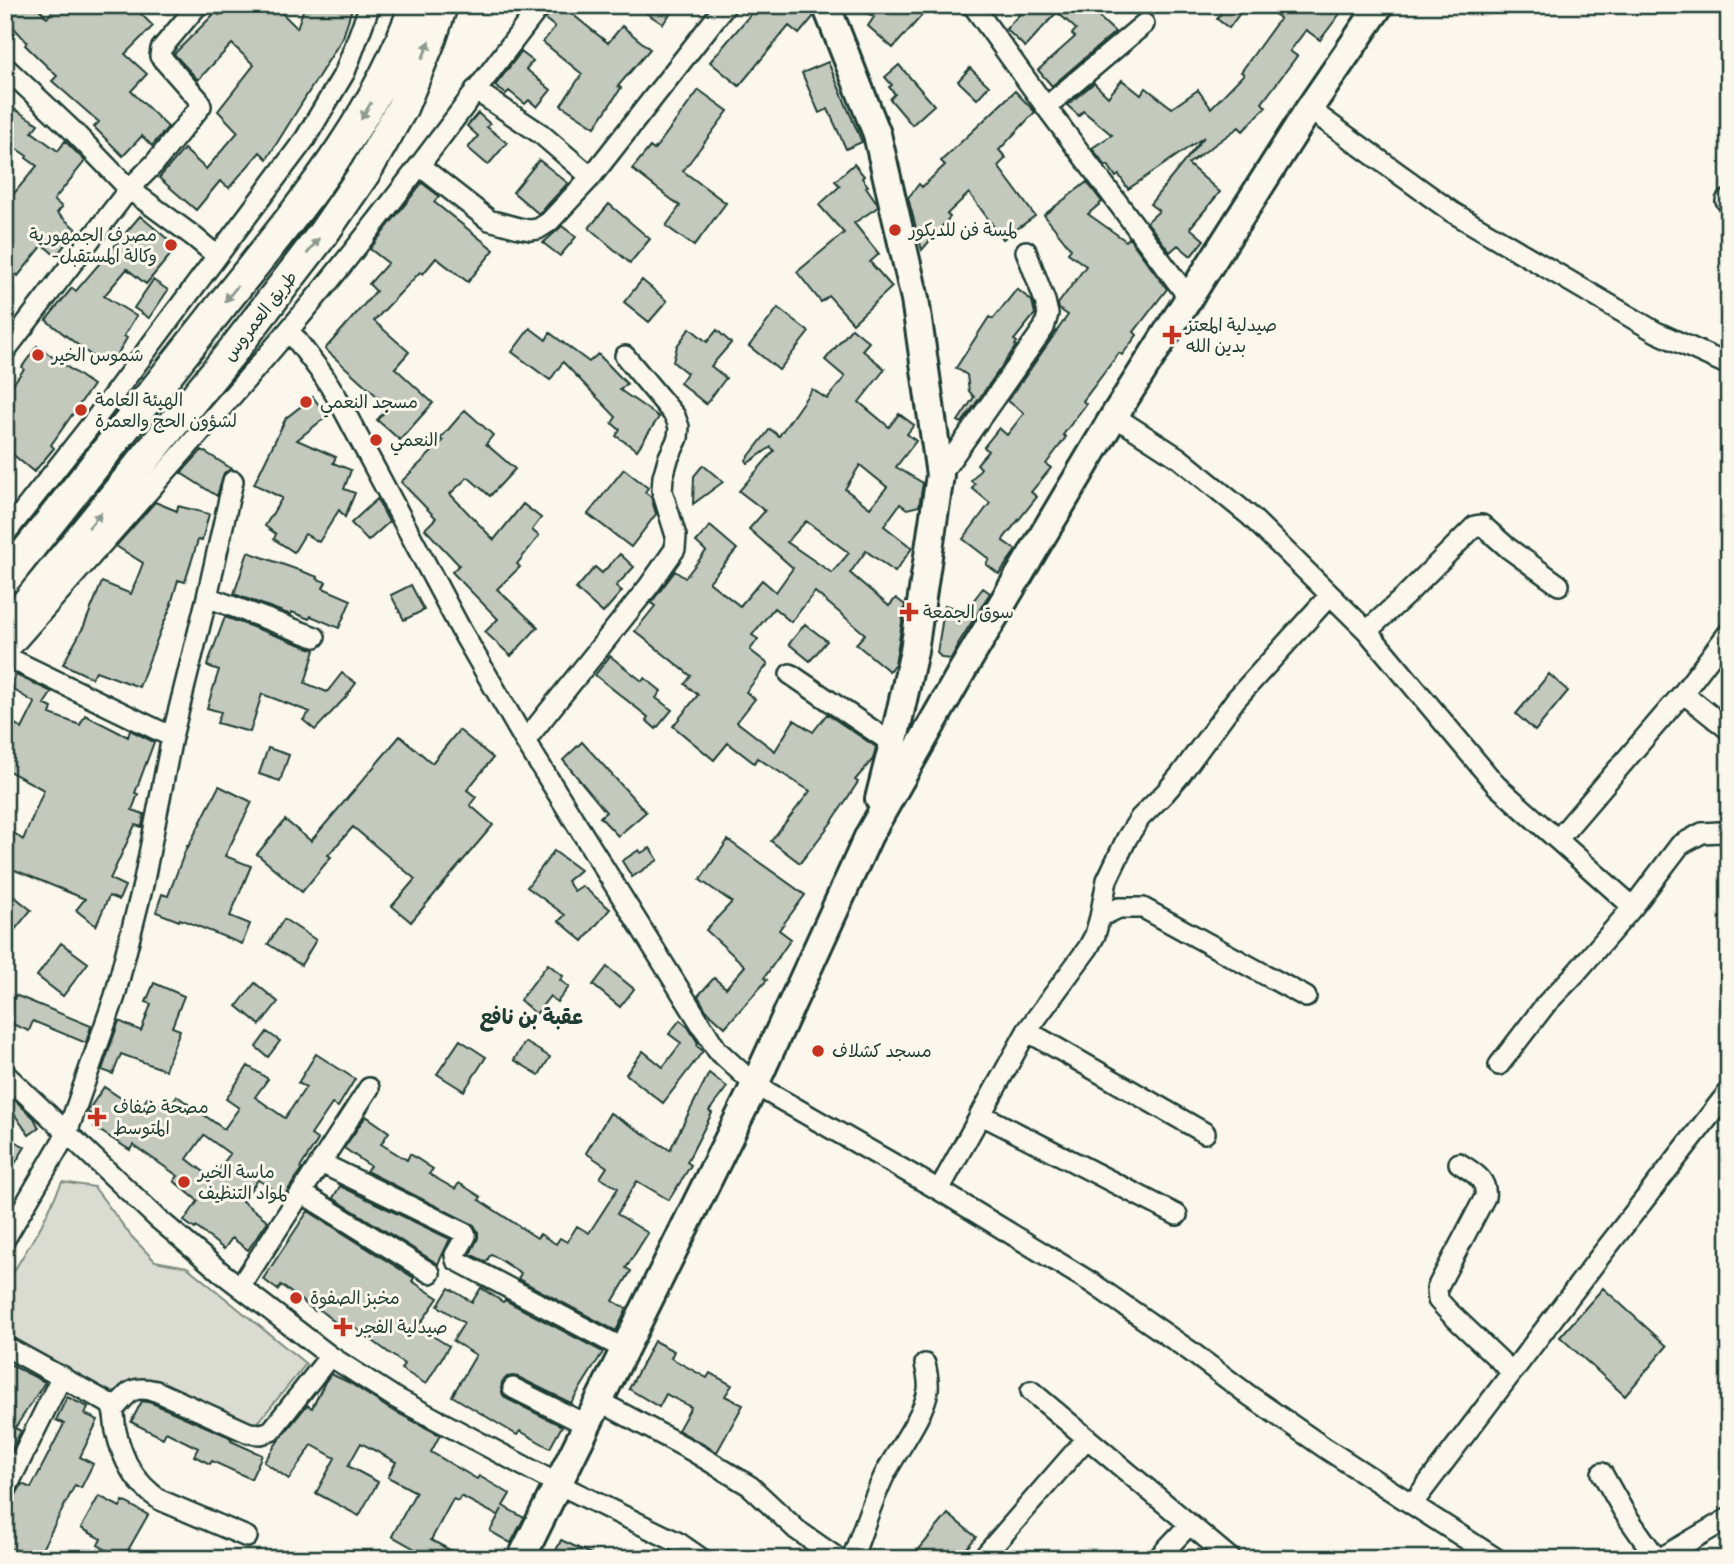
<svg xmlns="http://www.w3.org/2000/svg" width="1734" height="1564" viewBox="0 0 1734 1564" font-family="Pangolin,'Playpen Sans Arabic',sans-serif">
<rect width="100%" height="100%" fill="#fbf7ec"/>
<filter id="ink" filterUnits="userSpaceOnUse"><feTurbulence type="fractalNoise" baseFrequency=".0143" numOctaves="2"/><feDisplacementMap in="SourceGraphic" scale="14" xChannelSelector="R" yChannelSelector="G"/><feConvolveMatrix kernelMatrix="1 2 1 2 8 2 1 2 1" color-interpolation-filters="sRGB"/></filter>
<g filter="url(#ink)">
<path fill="#dbdcd1" stroke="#7d8c82" stroke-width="2" d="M62,1182L94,1187L132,1237L155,1261L187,1267L306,1364L251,1431L143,1383L114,1394L5,1341V1286L41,1226Z"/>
<path fill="#c4c9be" stroke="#1f3d34" stroke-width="2" fill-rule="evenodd" d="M11,5H36L47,18L57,5H150L141,14L153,26L125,54L147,74L131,91L168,127L152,146L142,136L123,156L94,127L99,122L52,81L57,76L25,45L27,42L5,18V11Z
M233,5H274L297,28L305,5H353L343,37L267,159L260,152L229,188L220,181L196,210L159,178L184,149L206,169L238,132L218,111L254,65L232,44L198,80L174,54L216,12L219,15Z
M553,5H561L608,43L622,26L650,49L618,86L621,88L595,127L561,105L582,74L543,42L555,27L545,19L551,12Z
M634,5H676L663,24Z
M767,5H811L814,16L799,34L789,26L739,86L710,62L755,9Z
M854,5H931L893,48L868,26L874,17Z
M1028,5H1086L1115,32L1052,86L1038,70L1075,37L1072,34L1076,29L1057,12L1025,47L1006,29Z
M1227,5H1246L1229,28L1217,19Z
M1263,5H1334L1342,11L1320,40L1306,30L1290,51L1297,56L1262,103L1266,107L1243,131L1239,127L1188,164L1220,192L1190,228L1204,240L1191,256L1178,245L1170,252L1147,222L1159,211L1150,204L1204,137L1128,189L1119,175L1116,177L1108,165L1106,166L1092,148L1112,135L1083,111L1079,116L1067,105L1094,83L1108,97L1122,80L1141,95L1146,88L1172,108L1198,90L1211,108L1244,74L1241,72L1280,18Z
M521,52L533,61L526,69L551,90L537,107L529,100L525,104L509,91L506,94L495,86Z
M828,62L862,142L846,149L828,109L819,113L802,73Z
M899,65L934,105L912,125L890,99L895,94L889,87L892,85L885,77Z
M970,68L989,86L977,99L958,81Z
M699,90L728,111L683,171L726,203L694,246L666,226L680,206L632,169L650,147L654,150Z
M1015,91L1035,112L999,150L1006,158L998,166L1035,216L1003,239L969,193L947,214L950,217L922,250L908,198L919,184L922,187L945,165L941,161Z
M5,103L38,124L32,132L58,151L65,141L85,161L54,200L62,207L57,213L77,230L56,256L43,245L18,276L5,265V204L37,166L26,158L27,156L5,141Z
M478,113L490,124L487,127L507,143L488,165L468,148L478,136L467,126Z
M539,160L568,183L539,214L513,192Z
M854,164L864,176L862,178L868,186L866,187L877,203L878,207L854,223L879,254L870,262L892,287L853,323L829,296L821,302L797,272L844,233L819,205L840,186L835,181Z
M1087,182L1102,202L1088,214L1126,241L1129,238L1167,289L1134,332L1137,335L1122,355L1119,353L1083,401L1086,404L1063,435L1066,437L1046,464L1051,468L1031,492L1037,497L1004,538L1003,541L1016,550L999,574L986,564L989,559L963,539L990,503L972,488L975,484L971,481L981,468L977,464L988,451L984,447L999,428L1007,435L1024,413L1008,401L1068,315L1059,309L1058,304L1086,266L1068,253L1071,249L1044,215Z
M422,183L439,196L434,202L494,250L468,282L436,258L423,274L420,272L374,321L409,352L395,368L433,403L400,440L377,420L389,407L325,349L376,291L369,284L388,263L370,249Z
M609,204L650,239L630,263L589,228Z
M140,216L177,247L146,284L127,269L104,296L136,316L124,336L127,338L113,362L106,358L102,364L46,320L72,288L76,291Z
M562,226L576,237L560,256L543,243Z
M153,280L168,290L149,318L134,308Z
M642,280L667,301L649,322L624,302Z
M1017,289L1032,301L1035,314L1014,340L1017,342L1015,345L1016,346L962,423L958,421L974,397L969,391L967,375L956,368L989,317L993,319Z
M778,308L809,332L779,370L749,346Z
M530,328L546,340L550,333L589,362L598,354L627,384L620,390L659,417L637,450L616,436L620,430L612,423L616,417L563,362L550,380L512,352Z
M690,328L707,342L717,330L731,343L711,366L726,378L706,404L680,383L687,373L673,362L677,346Z
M852,328L869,342L862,350L885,369L859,402L889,427L899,414L914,425L907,434L916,441L896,467L923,483L919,506L907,509L900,504L884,526L912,548L895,572L866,551L850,573L889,606L896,598L905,605L895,664L889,671L856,644L865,634L815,592L791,622L774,608L752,635L758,639L750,650L768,664L746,692L755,699L737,722L775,751L794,720L813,732L827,714L876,747L873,759L855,780L858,782L831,823L800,863L771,841L810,791L757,758L754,763L728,743L714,760L673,726L698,695L685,684L691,676L635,631L655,606L651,603L675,571L685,578L706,551L696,542L710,526L737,549L709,582L740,606L762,580L776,592L793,568L749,529L765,511L739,491L774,451L771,447L748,463L746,460L770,429L779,436L812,389L827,399L845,377L825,360ZM860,465L887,487L870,508L845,489ZM806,521L849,553L832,573L787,542Z
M37,346L93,385L51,445L54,448L34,472L5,448V395L24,369L22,367Z
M313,397L327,416L297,440L336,457L333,463L351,470L344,489L355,493L345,517L339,510L319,542L305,534L294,552L274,539L276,534L265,526L282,498L254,484L286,418Z
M465,410L493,435L486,444L515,469L490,496L468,477L450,494L494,540L523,504L541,518L532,530L539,536L517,564L520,567L497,589L538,627L511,656L485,632L498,619L452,572L459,565L425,529L436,518L401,482L443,441L440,439Z
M202,450L232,469L224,473L217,496L181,473Z
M703,465L723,482L693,504L694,476Z
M624,469L648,488L645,492L651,497L656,514L631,547L588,514Z
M377,499L389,522L368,541L351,523Z
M155,502L177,511L178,506L209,514L202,541L198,540L185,582L178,580L171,604H172L160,632L139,687L96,671L92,678L63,664L84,626L102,582L131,594L143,563L116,546Z
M248,552L318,577L317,579L326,582L323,588L351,600L339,628L311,616L309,619L292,612L291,615L234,594Z
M620,554L634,567L616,586L622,591L603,613L576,589L595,567L602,573Z
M411,585L424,610L404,620L391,595Z
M983,588L990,593L958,644L959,645L951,659L942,658L937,653L945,605L965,611Z
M225,617L315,650L305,683L327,692L342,673L356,683L345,698L315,730L303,720L310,712L262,694L250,732L217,723L221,712L207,708L219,670L207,666Z
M805,624L827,641L810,661L789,644Z
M610,656L642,681L645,678L661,691L656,698L672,710L656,729L646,720L648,717L595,675Z
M1549,674L1568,691L1535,731L1516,714Z
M16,675L52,692L44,704L52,708L50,714L80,725L85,715L128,737L130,730L154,742L135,793L138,794L132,810L144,814L142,827L135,825L110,879L125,886L119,900L109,896L96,926L76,910L85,899L5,866V826L23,840L44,790L5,769V716L22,729L35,703L9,687Z
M459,730L493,758L467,790L476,797L470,805L493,825L411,922L392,906L415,879L353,827L328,855L331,857L302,892L257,854L285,820L311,841L400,736L432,763Z
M582,742L646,812L618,836L600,817L606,812L563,760Z
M268,748L289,755L280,781L259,774Z
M219,786L252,802L225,856L251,866L230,916L250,924L242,944L180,919L179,921L156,912L162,894L168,896L187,846L188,847Z
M728,840L805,895L779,930L791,939L764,978L767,980L725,1027L706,1010L698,996L714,978L726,988L745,966L706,930L732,902L700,880Z
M650,848L658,860L632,877L622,861L639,850L641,853Z
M554,851L580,870L567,881L574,891L582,886L610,909L583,941L559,921L565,915L527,887Z
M5,889L31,910L5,942Z
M284,919L316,940L301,965L268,944Z
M61,943L88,963L63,996L37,976Z
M548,964L563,976L560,980L569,987L557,1002L550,996L536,1014L520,1000Z
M607,967L634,989L620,1007L593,985Z
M154,983L184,996L172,1027L180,1030L165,1070L121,1054L113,1074L102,1070L119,1021L141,1031L151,1004L146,1002Z
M255,983L278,1002L260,1025L237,1006Z
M15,995L91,1026L86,1043L33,1021L29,1031L5,1021V1017Z
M680,1020L688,1027L698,1043L697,1046L703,1051L663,1103L626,1074L643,1051L663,1067L681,1043L669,1034Z
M267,1032L280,1041L268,1057L256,1047Z
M460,1040L486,1057L464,1091L437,1074Z
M525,1042L550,1057L539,1075L514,1060Z
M316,1054L355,1079L338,1107L332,1104L311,1135L318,1140L300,1168L302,1169L284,1196L258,1180L242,1201L268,1221L248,1250L232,1238L224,1249L196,1227L195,1229L184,1221L198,1201L174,1181L178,1176L133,1145L130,1150L94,1127L99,1120L87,1112L104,1087L139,1110L148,1097L167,1109L177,1096L224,1129L239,1108L226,1099L248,1066L268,1079L255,1097L285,1118L306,1087L298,1083ZM204,1135L230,1154L212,1178L187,1159Z
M709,1073L727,1087L709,1111L712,1113L687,1162L691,1165L669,1200L637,1181L617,1214L648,1233L626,1268L631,1271L613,1301L627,1309L616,1331L518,1279L521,1273L491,1254L486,1262L470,1254L478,1238V1232L474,1225L366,1171L370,1166L344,1148L366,1116L389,1132L381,1144L407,1160L410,1154L433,1169L429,1174L455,1189L459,1183L481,1197L479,1200L537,1238L540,1234L556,1244L560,1238L567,1242L577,1226L589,1233L618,1188L600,1178L607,1167L586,1153L610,1113L670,1150Z
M5,1091L34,1118L39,1128L29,1135L5,1101Z
M5,1135L25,1147L5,1180Z
M340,1186L450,1239L438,1264L333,1198Z
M308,1211L414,1278L412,1281L438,1298L418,1327L449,1346L426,1384L401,1369L404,1364L350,1324L345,1330L317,1308L315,1311L281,1285L278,1290L263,1279Z
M449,1288L472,1302L481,1288L503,1302L505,1300L603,1352L571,1403L518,1377L513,1376L507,1377L502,1382L501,1389L503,1395L507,1399L562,1426L550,1448L520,1431L517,1435L452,1396L476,1355L453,1341L464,1323L438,1306Z
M1603,1288L1667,1346L1625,1396L1560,1337Z
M654,1341L674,1351L671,1358L707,1378L710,1373L732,1385L725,1396L743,1405L717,1452L678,1430L691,1407L666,1394L659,1407L629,1389Z
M5,1362L45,1382L15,1428L21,1431L5,1463Z
M331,1374L350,1383L388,1408L440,1435L431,1452L477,1479L479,1476L510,1494L503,1506L524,1518L511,1543L490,1531L502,1509L498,1516L461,1496L458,1501L453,1499L431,1540L467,1559H433L392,1536L416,1492L388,1477L396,1462L361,1443L348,1466L378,1482L359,1516L316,1493L335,1458L312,1445L289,1479L264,1462L278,1441L307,1405L312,1408L325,1382Z
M67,1397L88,1407L85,1414L98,1420L80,1457L93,1464L81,1488L75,1485L37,1559H16L18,1553L5,1545V1515L22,1484L31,1488L64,1424L56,1420Z
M142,1401L152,1403L225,1435L232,1439L231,1441L262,1455L251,1479L212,1461L210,1464L194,1456L198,1448L166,1432L163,1438L131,1422Z
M99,1496L120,1507L123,1501L148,1515L123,1559L98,1545L101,1539L81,1528Z
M948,1514L976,1537L958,1559H911Z
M561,1540L602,1559H552Z"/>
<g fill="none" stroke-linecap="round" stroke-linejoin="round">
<defs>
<path id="minor" d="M971,5L974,7L1046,107L1189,298
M5,67L72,130L129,189L193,236L217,256
M475,90L541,134L591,177
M1046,107L1144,24
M1309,109L1452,212L1656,332L1729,365
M420,166L489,220L519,228L530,230L538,229L549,222L591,177L726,5
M1726,201L1729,200
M289,330L323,375L338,399L461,630L525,741L717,1050L755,1085L939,1190L1092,1283L1190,1351L1250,1396L1325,1448L1497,1559
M5,351L129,189L154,164L201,106L199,100L160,56L161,49L198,5
M1114,416L1179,458L1250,516L1367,631L1496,785L1633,907
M940,475L1044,328L1048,314L1045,301L1026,251
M5,534L87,430L305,139L345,72L370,5
M207,597L315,637
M1367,631L1404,597L1475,526L1482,525L1508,548L1559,585
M5,654C99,547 195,440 288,331C377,226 457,114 541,5
M5,656L172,737
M790,674L893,744
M1683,693L1729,632
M525,741L649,586L675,549L676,536L662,491L663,477L668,459L678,438L679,427L675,416L625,356
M1558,839L1683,693L1729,730
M1100,917L1119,908H1143L1306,997
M1027,1031L1205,1133
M1499,1065L1546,1004L1575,974L1633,907L1680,845L1702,833L1719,832L1729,834
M5,1074L157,1218L222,1273L330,1356L394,1397L558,1484L679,1543L702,1559
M980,1114L1177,1215
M321,1163L465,1233L466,1236L455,1255L456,1260L626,1350
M1459,1163C1472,1172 1488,1179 1485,1197L1437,1288L1438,1300L1449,1312L1512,1372
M939,1190L1027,1031L1088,948L1095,935L1100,917L1107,880L1127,838L1140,818L1165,793L1181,774L1236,699L1330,595
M302,1193L430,1273
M5,1239L67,1133L115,996L143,885L172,737L207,597L233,481
M240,1287L369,1088
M5,1346L110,1404C116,1413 114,1422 116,1431C123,1461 134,1482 160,1500L247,1537
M513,1388L587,1425
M1031,1391L1231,1559
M599,1401L694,1452L750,1486L797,1530L839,1559
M114,1409C130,1392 131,1385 156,1391L249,1433L261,1434L271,1431L330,1356
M1602,1473L1624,1512L1657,1559
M5,1491L62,1376
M1413,1503L1598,1259L1729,1091
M852,1559C863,1530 872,1500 886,1472C897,1451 925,1413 928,1390C929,1381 927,1372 925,1364
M982,1559L1087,1438
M1157,1559L1189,1525
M1659,1559L1729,1518"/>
<path id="secondary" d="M826,5L877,134L915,299L940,475L914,651L893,744L879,799
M521,1559L750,1095L869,835L962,671L1114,416L1309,109L1380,5"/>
<path id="primary" d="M5,579C74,493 141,406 210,320C288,221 373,127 415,5
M5,630L235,348L322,235L366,171L402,108L431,38L442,5"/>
</defs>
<use href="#minor" stroke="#1f3d34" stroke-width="24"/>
<use href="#secondary" stroke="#1f3d34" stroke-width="32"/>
<use href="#primary" stroke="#1f3d34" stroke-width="35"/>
<use href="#minor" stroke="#fbf7ec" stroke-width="19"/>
<use href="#secondary" stroke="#fbf7ec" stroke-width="26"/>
<use href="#primary" stroke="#fbf7ec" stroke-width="30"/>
</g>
<defs><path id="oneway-solid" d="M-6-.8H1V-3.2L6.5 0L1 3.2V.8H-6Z" transform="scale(1.75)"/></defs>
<g fill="#8d9a90">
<use href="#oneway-solid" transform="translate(426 50) rotate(-67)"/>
<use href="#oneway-solid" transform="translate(366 111) rotate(121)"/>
<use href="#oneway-solid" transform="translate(313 246) rotate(-53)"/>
<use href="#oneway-solid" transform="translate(231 294) rotate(129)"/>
<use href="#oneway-solid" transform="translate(95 520) rotate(-50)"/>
</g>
</g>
<g fill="#c8321e" stroke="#fbf7ec" stroke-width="2.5">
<circle cx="895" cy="230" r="7"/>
<circle cx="171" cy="245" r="7"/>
<path d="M1168.5 324.5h7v7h7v7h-7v7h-7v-7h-7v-7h7z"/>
<circle cx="38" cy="355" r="7"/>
<circle cx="306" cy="402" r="7"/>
<circle cx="81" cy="410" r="7"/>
<circle cx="376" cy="440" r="7"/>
<path d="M905.5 601.5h7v7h7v7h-7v7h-7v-7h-7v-7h7z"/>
<circle cx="818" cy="1051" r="7"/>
<path d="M93.5 1106.5h7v7h7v7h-7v7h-7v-7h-7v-7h7z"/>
<circle cx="184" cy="1182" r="7"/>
<circle cx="296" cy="1298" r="7"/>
<path d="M339.5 1316.5h7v7h7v7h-7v7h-7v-7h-7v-7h7z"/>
</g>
<g text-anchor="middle" stroke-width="6" stroke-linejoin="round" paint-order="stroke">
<g font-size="18" fill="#1f3d34" stroke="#fbf7ec" text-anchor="start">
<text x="909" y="236">لمسة فن للديكور</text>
<text x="157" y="241" text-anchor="end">مصرف الجمهورية<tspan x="157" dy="21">-وكالة المستقبل</tspan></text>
<text x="1186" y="331">صيدلية المعتز<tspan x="1186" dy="21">بدين الله</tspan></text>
<text x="52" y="361">شموس الخير</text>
<text x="95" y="406">الهيئة العامة<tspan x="95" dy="21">لشؤون الحج والعمرة</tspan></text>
<text x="320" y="408">مسجد النعمي</text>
<text x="390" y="446">النعمي</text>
<text x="923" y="618">سوق الجمعة</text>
<text x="832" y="1057">مسجد كشلاف</text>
<text x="113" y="1113">مصحة ضفاف<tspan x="113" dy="21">المتوسط</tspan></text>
<text x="198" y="1178">ماسة الخير<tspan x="198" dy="21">لمواد التنظيف</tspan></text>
<text x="310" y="1304">مخبز الصفوة</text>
<text x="357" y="1333">صيدلية الفجر</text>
</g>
<g font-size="18" fill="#1f3d34" stroke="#fbf7ec">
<text transform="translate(260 316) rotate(-52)" y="6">طريق العمروس</text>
</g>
<g font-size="21" font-weight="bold" fill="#1f3d34" stroke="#fbf7ec">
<text x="531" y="1024">عقبة بن نافع</text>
</g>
</g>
<rect width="1734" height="1564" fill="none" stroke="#fbf7ec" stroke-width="28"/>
<rect x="14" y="14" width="1706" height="1536" fill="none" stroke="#1f3d34" stroke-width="2.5" filter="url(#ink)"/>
</svg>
